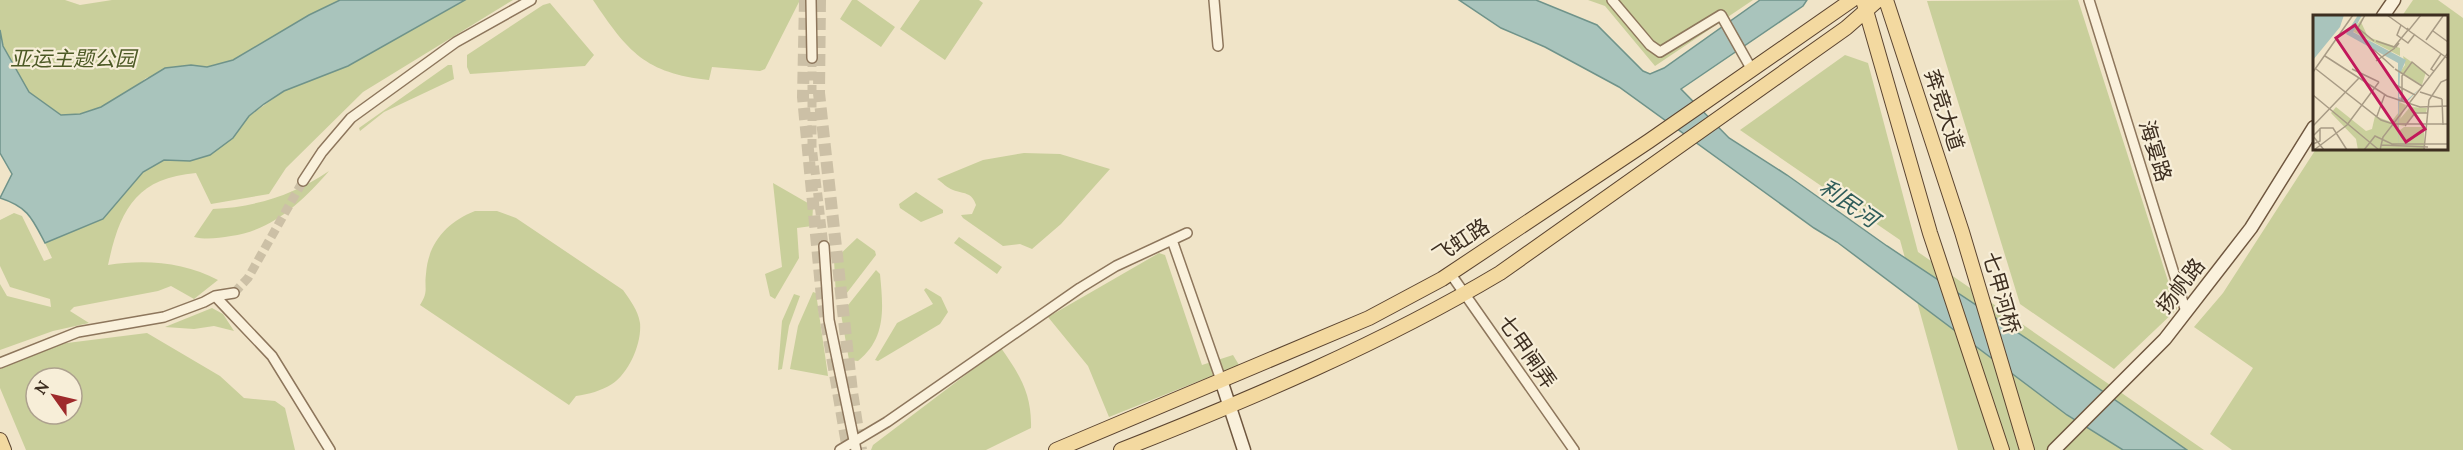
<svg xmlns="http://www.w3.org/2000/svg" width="2463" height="450" viewBox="0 0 2463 450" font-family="Lora,'Noto Sans SC',serif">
<rect width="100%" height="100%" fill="#f0e4c8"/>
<path fill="#c9cf9b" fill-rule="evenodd" d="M0,0H65L80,5L112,0H340L309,15L233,60L207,67L191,65L146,78L131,90L101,107L80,114L61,115L29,92L14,69L3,46L0,30Z
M465,0H513L363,92L286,168L269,194L211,204L196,173C136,178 120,210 108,265C144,259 185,262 218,280L194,299L171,286L158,291L74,307L70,311L89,323L53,331L0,350V284L7,296L51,307L50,299L10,287L0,266V220L14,213L22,216L44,261L52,258L45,243L103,219L142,172L164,160L190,161L233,138L249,116L284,91L348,66Z
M593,0H800L765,69L760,71L712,67L709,80C645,73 628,52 593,0Z
M852,0H857L895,27L881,47L840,19Z
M920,0H979L983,3L945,60L900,29Z
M1588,0H1753L1655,66L1605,6Z
M2078,0L2177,309L2114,369L2020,304L1927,1Z
M2413,0H2438L2463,18V450H2232L2210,434L2253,368L2194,327L2223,293L2316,149L2446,148V16H2402Z
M550,3L594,55L585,66L470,74L467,67V55L543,5Z
M1845,55L1868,63L1918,252L2204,450H1958L1900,240L1740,130Z
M448,65H452L454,79L384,112L360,131L359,128Z
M1024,153L1060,154L1110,169L1061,224L1032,249L1020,244L1003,246L963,218L961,215L972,214L976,205C972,192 964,194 953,190C947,188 942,182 937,179L983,160Z
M329,171C302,202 273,230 231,236C218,238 207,240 194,237L213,209C255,207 294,195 329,171Z
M773,183L813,206L812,226L797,228L799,258L775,299L770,296L765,274L782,267Z
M916,192L943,210V213L921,222L900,208L899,204Z
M475,211H497L516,218L623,290C630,300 638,310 640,323C642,343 629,373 612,384C601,391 589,394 576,396L569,405L420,305C429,291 424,289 426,274C428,243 447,222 475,211Z
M959,237L1002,267L997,274L954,243Z
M857,238L875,251L876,255L843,298L836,297L834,260Z
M1159,253L1165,255L1202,365L1233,355L1239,365L1109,417L1088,366L1048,317Z
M876,270L880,274C883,307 887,338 858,361L849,360L841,314Z
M926,288L941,297L948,312L940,324L878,361L875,360L897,323L933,304L924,290Z
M813,292L816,293L828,376L790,369L798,326Z
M794,294L800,296L789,326L782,369L778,370L782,321Z
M212,308L223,314L234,331L214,326L194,329L165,327Z
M147,333L220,376L244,398L275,401L285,408L295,450H26L0,388V369L59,344ZM36,378H72V414H36Z
M1001,348C1020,375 1032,394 1031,428L986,450H871L873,445Z"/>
<path fill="#a9c4bc" stroke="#6f938a" stroke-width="1.5" d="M340,0H465L348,66L284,91L264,104L249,116L233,138L210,155L190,161L164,160L143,172L103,219L45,243C32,218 28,207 0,198L12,174L0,153V30L3,46L29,92L61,115L80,114L101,107L165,68L191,65L207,67L233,60L309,15Z
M1459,0H1536L1597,25L1643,71L1650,74L1664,68L1760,0H1807L1803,6L1681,89L1729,138L1787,175L1887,246L2026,338L2187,450H2123L2067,415L1837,242L1814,228L1619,87L1545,47L1501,28Z"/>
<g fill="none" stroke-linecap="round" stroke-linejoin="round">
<path stroke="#ccc0a6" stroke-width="9" stroke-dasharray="9 4.5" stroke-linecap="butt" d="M812,58V146L824,246
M234,293L248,278L303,181"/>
<path stroke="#ccc0a6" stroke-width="12" stroke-dasharray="12 6" stroke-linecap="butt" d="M805,0L803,97L822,298L848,450
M820,0L819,93L852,392L861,450"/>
<defs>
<path id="street" d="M811,0L812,58
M1214,0L1218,46
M1612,0L1650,45L1660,52L1721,15L1752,70
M2089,0L2186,312
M303,181L322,152L351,118L456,42L531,0
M1172,240L1221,380
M824,246L829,320L856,450
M1450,273L1574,450
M215,296L272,356L330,450
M0,363L78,332L164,317L204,302L215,296L234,293
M840,450L887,422L1080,288L1116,266L1187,233"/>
<path id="secondary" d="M2383,16L2394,0
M1221,380L1244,450
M2054,450L2165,339L2251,228L2314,127"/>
<path id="primary" d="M1863,0L1930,233L2002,450
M1886,0L1962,232L2027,450
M0,440L4,450
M1056,450L1369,318L1442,279L1649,141L1852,0
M1121,450C1250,399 1381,344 1500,273L1846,28L1878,0"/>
</defs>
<use href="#street" stroke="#8d765c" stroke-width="12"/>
<use href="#secondary" stroke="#6f573f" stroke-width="15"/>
<use href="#primary" stroke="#5b4430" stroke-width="16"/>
<use href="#street" stroke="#faf1dc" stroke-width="9"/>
<use href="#secondary" stroke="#faf1dc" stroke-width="12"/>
<use href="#primary" stroke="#f3d9a0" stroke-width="14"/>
</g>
<g text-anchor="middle" stroke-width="4.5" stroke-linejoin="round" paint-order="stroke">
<g font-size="21" font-style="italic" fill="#4d5a26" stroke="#f7eed8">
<text x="73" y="66">亚运主题公园</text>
</g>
<g font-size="21" fill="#3d2e20" stroke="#f7eed8">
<text transform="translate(1944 110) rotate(72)" y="7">奔竞大道</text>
<text transform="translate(2155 151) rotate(73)" y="7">海宴路</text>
<text transform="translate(1461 241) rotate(-33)" y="7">飞虹路</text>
<text transform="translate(2181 286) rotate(-52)" y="7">扬帆路</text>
<text transform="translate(2001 293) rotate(74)" y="7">七甲河桥</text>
<text transform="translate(1527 352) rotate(55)" y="7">七甲闸弄</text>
</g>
<g font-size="22" font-style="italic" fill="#2f5d5a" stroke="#f7eed8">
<text transform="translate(1849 203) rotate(35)" y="8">利民河</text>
</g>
</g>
<g transform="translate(2313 15)">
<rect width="135" height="135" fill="#f0e4c8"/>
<path d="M52,0L48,7L55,22L87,33V41L39,16ZM90,41L113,57L109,70L87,57L92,50ZM86,87L93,90L87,104L97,92L114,93L113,98L103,97L91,111L86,110V116L91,112H111V135H45L43,124L18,98L23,92L53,116L59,114L62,101L78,107L86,97Z" fill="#c9cf9b"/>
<path d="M0,0H31L27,12L0,45ZM45,0H49L40,17L93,45L87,59L86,82L94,85L106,74L95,86L86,87L85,135V48L33,19Z" fill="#a9c4bc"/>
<path fill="none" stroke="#a89b85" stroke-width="1.5" d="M52,0L45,13L61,26M74,0L134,43M88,10L84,20L95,28L102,19M94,13L96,15L108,0M120,16L135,27M113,25L130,1M63,26L81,32M86,28L83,32H81L95,15M60,34L81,53M12,41L74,81L107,92L135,91M63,46L82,33M3,54L68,105L80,109M39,54L66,67M82,54L109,71M121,56L118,54L128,39M0,57L40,0M83,70L102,80M107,77L129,84M0,80L66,135M129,84L130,110M89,86V61L99,47L116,61M64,101L72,79M80,109H135M0,111L46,63M92,111L102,98H114M0,129L7,126V113M68,130L115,132M1,135L34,110L66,67M11,135L0,121L8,113H20L34,135M51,135L62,121L79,129H135M67,135L70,122L135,38M111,135L116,85L128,67L135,64"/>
<path fill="#c2185b" fill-opacity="0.15" stroke="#c2185b" stroke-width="3" d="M42,10L112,114L93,127L23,23Z"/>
<rect width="135" height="135" fill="none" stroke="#3d2e20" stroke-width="3"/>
</g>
<g transform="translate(54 396) rotate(304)"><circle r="28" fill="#f7eed8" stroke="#ada18e" stroke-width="1.5"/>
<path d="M0-4.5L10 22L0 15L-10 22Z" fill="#9e2a2b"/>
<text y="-9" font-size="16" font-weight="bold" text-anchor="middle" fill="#3d2e20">N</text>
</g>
</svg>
